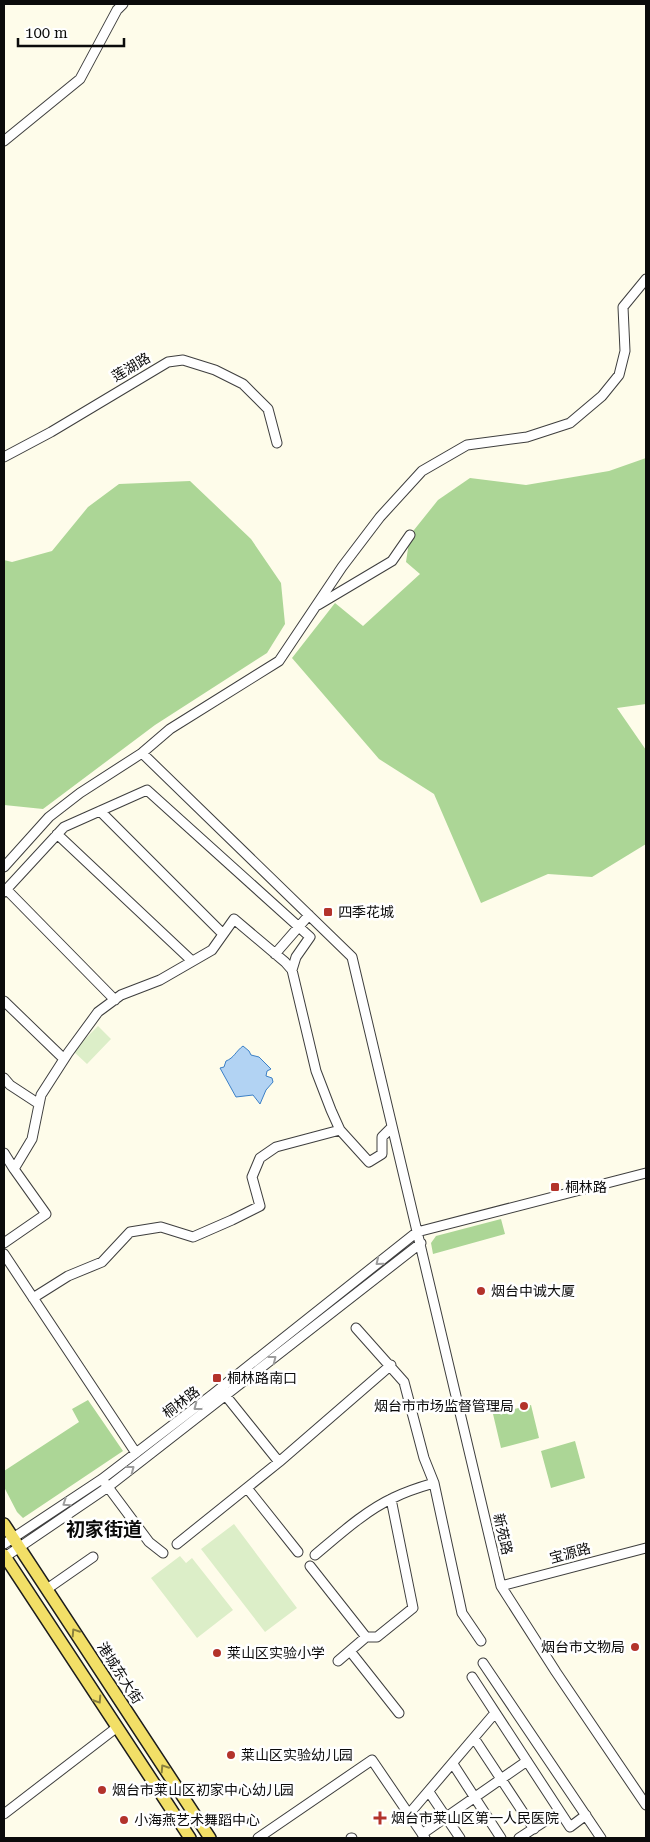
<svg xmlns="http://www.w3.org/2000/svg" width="650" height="1842" viewBox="0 0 650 1842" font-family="'Roboto Serif','Noto Sans SC',serif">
<rect width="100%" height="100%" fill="#fefcea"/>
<path fill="#acd696" d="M646,458V704L617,708L646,750V844L592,877L548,874L481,903L434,794L379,759L292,658L335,603L363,626L420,574L406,562L410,535L438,500L470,478L526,485L609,471Z
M190,481L251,539L281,583L285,624L267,653L155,725L43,809L4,805V560L12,562L52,551L88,507L119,484Z
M501,1219L505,1234L433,1254L431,1243L436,1236Z
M88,1400L123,1451L23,1518L17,1512L4,1487V1471L79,1422L72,1409Z
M531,1405L539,1438L501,1448L493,1414Z
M575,1441L585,1478L551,1488L541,1451Z"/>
<path fill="#dceec8" d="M98,1026L111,1039L87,1064L73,1051Z
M234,1524L297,1608L265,1632L201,1549Z
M180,1556L186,1563L192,1558L233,1610L197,1638L151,1578Z"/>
<path fill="#b2d3f3" stroke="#3c80c6" d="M243,1046L249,1051L251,1055L259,1057L271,1069L267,1071L266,1076L272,1078L273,1082L266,1090L260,1104L253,1095L236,1097L220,1068L224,1067L226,1061C234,1058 236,1051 243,1046Z"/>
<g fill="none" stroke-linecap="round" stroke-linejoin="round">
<defs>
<path id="minor" d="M4,141L80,79L117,10L123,4
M4,457L51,432L168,362L183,360L215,370L243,384L268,409L277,443
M318,605L392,561L410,535
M142,753L352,957L501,1586L556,1672L646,1805
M100,811L223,934
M57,834L192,961
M4,867L49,817L80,793L142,753L170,729L279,661L342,567L380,517L422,471L467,445L527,437L570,423L602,396L619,375L625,351L623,307L646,279
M6,889L115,1000
M4,892L64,827L147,790L310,937L296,957L292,970
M275,954L309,915
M4,1001L64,1059
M4,1078L10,1085L39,1104
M4,1153L14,1169
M4,1243L46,1214L14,1169L32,1139L41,1095L68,1053L98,1012L121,995L160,980L212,950L234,919L285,962L292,970L316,1071L331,1110L340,1130L369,1162L382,1154V1137L392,1127
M4,1254L136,1453
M33,1298L68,1276L102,1262L130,1232L161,1227L193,1237L232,1220L260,1206L252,1177L260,1158L276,1147L340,1130
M356,1328L404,1382L424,1458L434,1483L462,1613L481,1641
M226,1396L279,1462
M105,1483L149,1542L163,1553
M247,1488L298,1552
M4,1544L102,1479L213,1394L417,1232L646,1173
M177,1544L279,1462L391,1365
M315,1555C339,1535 365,1511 393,1498C407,1491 420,1487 434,1483
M5,1557L108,1487L421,1243
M310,1566L366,1637
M501,1586L646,1548
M47,1589L93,1557
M350,1651L399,1713
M338,1661L366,1637H377L413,1608L391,1499
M483,1663L601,1838
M472,1677L570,1827L586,1815
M474,1738L534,1829
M453,1764L501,1838
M429,1792L460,1838
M4,1814L116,1728
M409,1814L495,1713
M422,1834L527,1761
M258,1838L372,1760L425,1838
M351,1838H352
M519,1838L559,1812"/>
<path id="major" d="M4,1524L210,1838
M4,1555L190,1838"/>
</defs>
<use href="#minor" stroke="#3e3e3e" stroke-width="11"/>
<use href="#major" stroke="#1c1c1c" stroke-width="14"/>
<use href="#minor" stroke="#fff" stroke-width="9"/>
<use href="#major" stroke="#f2df67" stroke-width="11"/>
</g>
<defs><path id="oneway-chevron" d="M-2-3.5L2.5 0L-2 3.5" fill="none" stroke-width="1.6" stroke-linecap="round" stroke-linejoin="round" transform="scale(1.25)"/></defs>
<g stroke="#9d9d9d">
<use href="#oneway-chevron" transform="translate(379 1262) rotate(141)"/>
<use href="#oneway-chevron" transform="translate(273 1359) rotate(-38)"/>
<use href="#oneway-chevron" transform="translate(197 1407) rotate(143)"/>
<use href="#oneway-chevron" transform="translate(131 1469) rotate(-37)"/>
<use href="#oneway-chevron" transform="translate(66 1503) rotate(146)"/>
</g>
<g stroke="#8a803e">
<use href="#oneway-chevron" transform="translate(75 1632) rotate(-123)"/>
<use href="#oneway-chevron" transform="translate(98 1700) rotate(57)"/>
<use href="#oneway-chevron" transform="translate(164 1768) rotate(-123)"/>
</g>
<g fill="#b3332b" stroke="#fff" stroke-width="2">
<rect x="323" y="907" width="10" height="10" rx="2.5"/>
<rect x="550" y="1182" width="10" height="10" rx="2.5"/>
<circle cx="481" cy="1291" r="5"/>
<rect x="212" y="1373" width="10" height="10" rx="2.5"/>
<circle cx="524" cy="1406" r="5"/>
<circle cx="635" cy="1647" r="5"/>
<circle cx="217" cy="1653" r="5"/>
<circle cx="231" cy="1755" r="5"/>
<circle cx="102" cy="1790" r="5"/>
<path d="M377.5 1810.5h5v5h5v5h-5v5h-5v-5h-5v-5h5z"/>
<circle cx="124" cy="1820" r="5"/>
</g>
<g text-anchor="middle" stroke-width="5" stroke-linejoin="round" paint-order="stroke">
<g font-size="14" fill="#0b0b0b" stroke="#fff">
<text transform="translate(131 367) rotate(-31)" y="5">莲湖路</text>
<text transform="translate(181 1402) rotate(-37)" y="5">桐林路</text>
<text transform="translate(503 1534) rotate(77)" y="5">新苑路</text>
<text transform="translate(570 1553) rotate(-15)" y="5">宝源路</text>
<text transform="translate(120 1673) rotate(57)" y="5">港城东大街</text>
</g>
<g font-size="14" fill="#0b0b0b" stroke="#fff" text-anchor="start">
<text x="338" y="917">四季花城</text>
<text x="565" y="1192">桐林路</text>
<text x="491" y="1296">烟台中诚大厦</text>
<text x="227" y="1383">桐林路南口</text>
<text x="514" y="1411" text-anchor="end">烟台市市场监督管理局</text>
<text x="625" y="1652" text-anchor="end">烟台市文物局</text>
<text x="227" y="1658">莱山区实验小学</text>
<text x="241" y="1760">莱山区实验幼儿园</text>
<text x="112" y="1795">烟台市莱山区初家中心幼儿园</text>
<text x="391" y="1823">烟台市莱山区第一人民医院</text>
<text x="134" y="1825">小海燕艺术舞蹈中心</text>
</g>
<g font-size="19" font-weight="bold" fill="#0b0b0b" stroke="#fff">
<text x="104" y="1536">初家街道</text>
</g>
</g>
<rect width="650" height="1842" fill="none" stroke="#0b0b0b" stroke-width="10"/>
<path d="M18 38v8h106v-8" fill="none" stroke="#0b0b0b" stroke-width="2.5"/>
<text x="25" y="38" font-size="15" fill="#0b0b0b" stroke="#ffffff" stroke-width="4" paint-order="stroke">100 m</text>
</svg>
